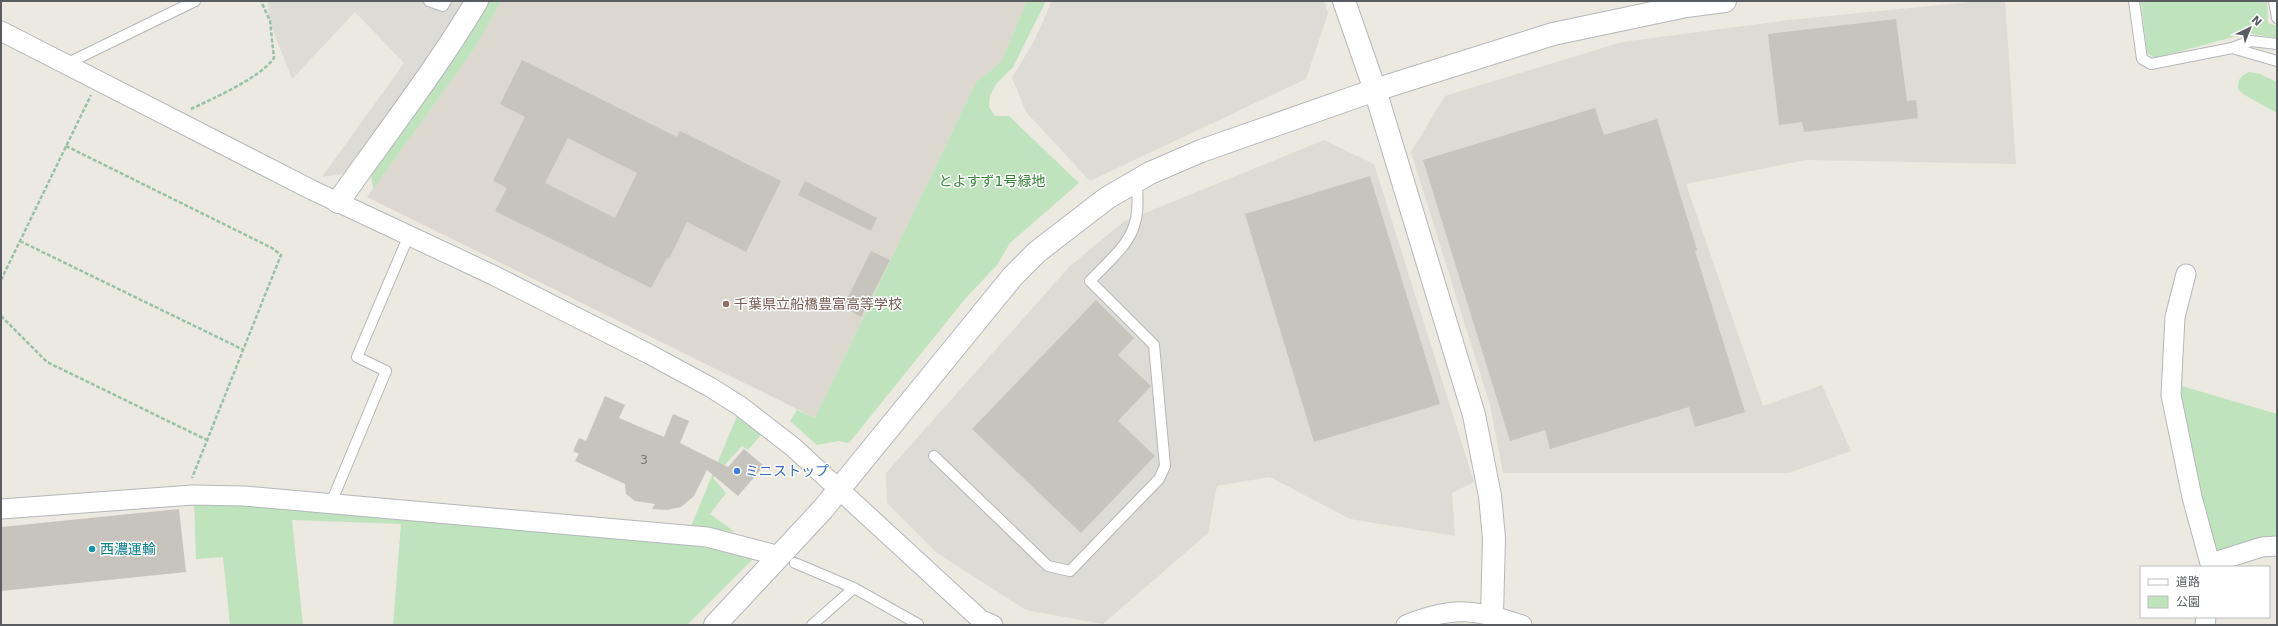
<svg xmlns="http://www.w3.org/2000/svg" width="2278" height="626" viewBox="0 0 2278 626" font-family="'DejaVu Sans','Noto Sans JP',sans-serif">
<rect width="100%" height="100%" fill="#ece9e1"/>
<path fill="#dddbd5" d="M268,1H468L347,173L322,177L404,63L355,12L292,79L269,20Z
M1052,1H1324L1328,13L1306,79L1090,181L1026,112L1012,78L1034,41Z
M1980,1H2005L2016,164L1806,160L1686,184L1763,406L1822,385L1851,451L1789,473H1503L1490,405L1411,152L1445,96L1622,42L1789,20Z
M1324,140L1374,164L1474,482L1452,493L1455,536L1350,519L1270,477L1217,486L1208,533L1103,624L1026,610L937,553L887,503L886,473L1070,266L1123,222Z"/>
<path fill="#dcd8cf" d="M501,1H1027L1001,62L976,82L815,418L367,197L475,48Z"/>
<path fill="#bfe3bd" d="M487,1H501L475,48L373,189L371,175C413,119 453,62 487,1Z
M1027,1H1046L1013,67L996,84L990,96L989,107L995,116H1009L1079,183L1010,243L997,265L965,299L849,443L838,441L817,445L790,421L797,410L815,418L976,82L1001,62Z
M2141,1H2267L2268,23L2277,26V38L2248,33L2155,58L2147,53Z
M2249,72L2260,74L2277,82V113L2243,94L2238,89C2238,79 2240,76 2249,72Z
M2175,384L2277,414V542L2218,553L2209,545Z
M737,416L761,435L748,450L742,446L713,478L726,493L710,514L735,532L691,526Z
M194,500L705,544L754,558L687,625H393L401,524L292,520L303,625H230L223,557L196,559Z"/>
<path fill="#c7c4be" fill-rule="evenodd" d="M1896,19L1907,101L1916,100L1918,118L1804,132L1802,122L1779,125L1768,34Z
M522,60L677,137L680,131L781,181L746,252L687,222L669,259L667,258L651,288L495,211L507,188L493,181L525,117L500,104ZM568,138L637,173L615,218L545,183Z
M1595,108L1604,135L1657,119L1697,250L1695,251L1745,412L1695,427L1689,407L1550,449L1545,430L1510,441L1423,160Z
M1370,176L1440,404L1314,442L1245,214Z
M805,181L877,218L871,231L798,195Z
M871,251L890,260L861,317L843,307Z
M1096,300L1134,338L1118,355L1151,386L1118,421L1155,456L1081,533L972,429Z
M605,396L625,405L619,418L664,437L673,414L689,421L680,443L728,467L744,449L764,466L738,496L707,470L694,496L681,507L667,510L652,509L655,504L635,501L626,494L625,484L575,461L579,454L573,451L579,438L586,441Z
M179,509L186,572L1,591V527Z"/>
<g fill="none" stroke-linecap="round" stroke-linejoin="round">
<defs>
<path id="service" d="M429,1L443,6L446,1
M2134,1L2142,59L2151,64L2232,48L2277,61
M2274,1L2277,18
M2232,48L2251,41L2277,44
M66,64L195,1
M934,456L1048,566L1070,571L1159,479L1165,466L1154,345L1090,281C1123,246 1144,235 1136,181
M331,503L386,371L357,357L409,235
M795,563L854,588L918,624
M812,625L854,588"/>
<path id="minor" d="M1,31L312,190L493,275L649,354L710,387L740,406L793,447L981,620L993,625
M2186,274L2175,317L2171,395L2192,497L2211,567
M1,509L193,495L244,496L707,537L780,556
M2211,563L2262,547L2277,546
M1406,625C1452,606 1476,609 1522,625
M2205,625L2206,617"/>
<path id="tertiary" d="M1344,1L1375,90L1474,415L1490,496L1494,538L1492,615
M338,202C385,135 435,71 477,1
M715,625L823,509L1013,276L1037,252L1107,198L1150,173L1201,151L1375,90L1553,34L1686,6L1725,1"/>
</defs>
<use href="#service" stroke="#b3b7bb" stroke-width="12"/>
<use href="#minor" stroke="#b3b7bb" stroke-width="21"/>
<use href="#tertiary" stroke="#b3b7bb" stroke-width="24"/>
<path stroke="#97c3a2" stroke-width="2.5" stroke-dasharray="4 2" stroke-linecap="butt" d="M191,109C214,98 260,78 274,58L270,21L261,1
M66,146L272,248L281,255L192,478
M20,241L244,350
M1,280L91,95
M1,316L47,362L207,440"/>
<use href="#service" stroke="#fff" stroke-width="10"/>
<use href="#minor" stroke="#fff" stroke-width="19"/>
<use href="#tertiary" stroke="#fff" stroke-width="22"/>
</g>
<circle fill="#8d6e63" stroke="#fff" stroke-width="1.5" cx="726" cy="304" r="4"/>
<circle fill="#3f7fe0" stroke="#fff" stroke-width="1.5" cx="737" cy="471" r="4"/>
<circle fill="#0f9aa8" stroke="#fff" stroke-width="1.5" cx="92" cy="549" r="4"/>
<g text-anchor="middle" stroke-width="3" stroke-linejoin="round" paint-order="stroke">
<g font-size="12" fill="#747778">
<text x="644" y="464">3</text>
</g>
<g font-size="14" fill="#378239" stroke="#fff">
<text x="992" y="186">とよすず1号緑地</text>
</g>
<g font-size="14" fill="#785e54" stroke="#fff" text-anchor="start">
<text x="734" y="309">千葉県立船橋豊富高等学校</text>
</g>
<g font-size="14" fill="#366cbe" stroke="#fff" text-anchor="start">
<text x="745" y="476">ミニストップ</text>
</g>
<g font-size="14" fill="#0d838f" stroke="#fff" text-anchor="start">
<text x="100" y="554">西濃運輸</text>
</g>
</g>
<rect width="2278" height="626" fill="none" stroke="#595d61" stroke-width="4"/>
<rect x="2140" y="566" width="130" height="52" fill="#ffffff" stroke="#bdbec0"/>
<rect x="2148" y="579" width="20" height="6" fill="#ffffff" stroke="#bdbec0"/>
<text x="2176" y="586" font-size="12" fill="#595d61">道路</text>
<rect x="2148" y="596" width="20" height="12" fill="#bfe3bd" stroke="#bdbec0"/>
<text x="2176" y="606" font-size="12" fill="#595d61">公園</text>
<g transform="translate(2250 28) rotate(43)" stroke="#ffffff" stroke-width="3" paint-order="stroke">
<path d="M0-3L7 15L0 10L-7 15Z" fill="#595d61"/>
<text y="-6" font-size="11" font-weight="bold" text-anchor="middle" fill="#595d61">N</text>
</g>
</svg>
